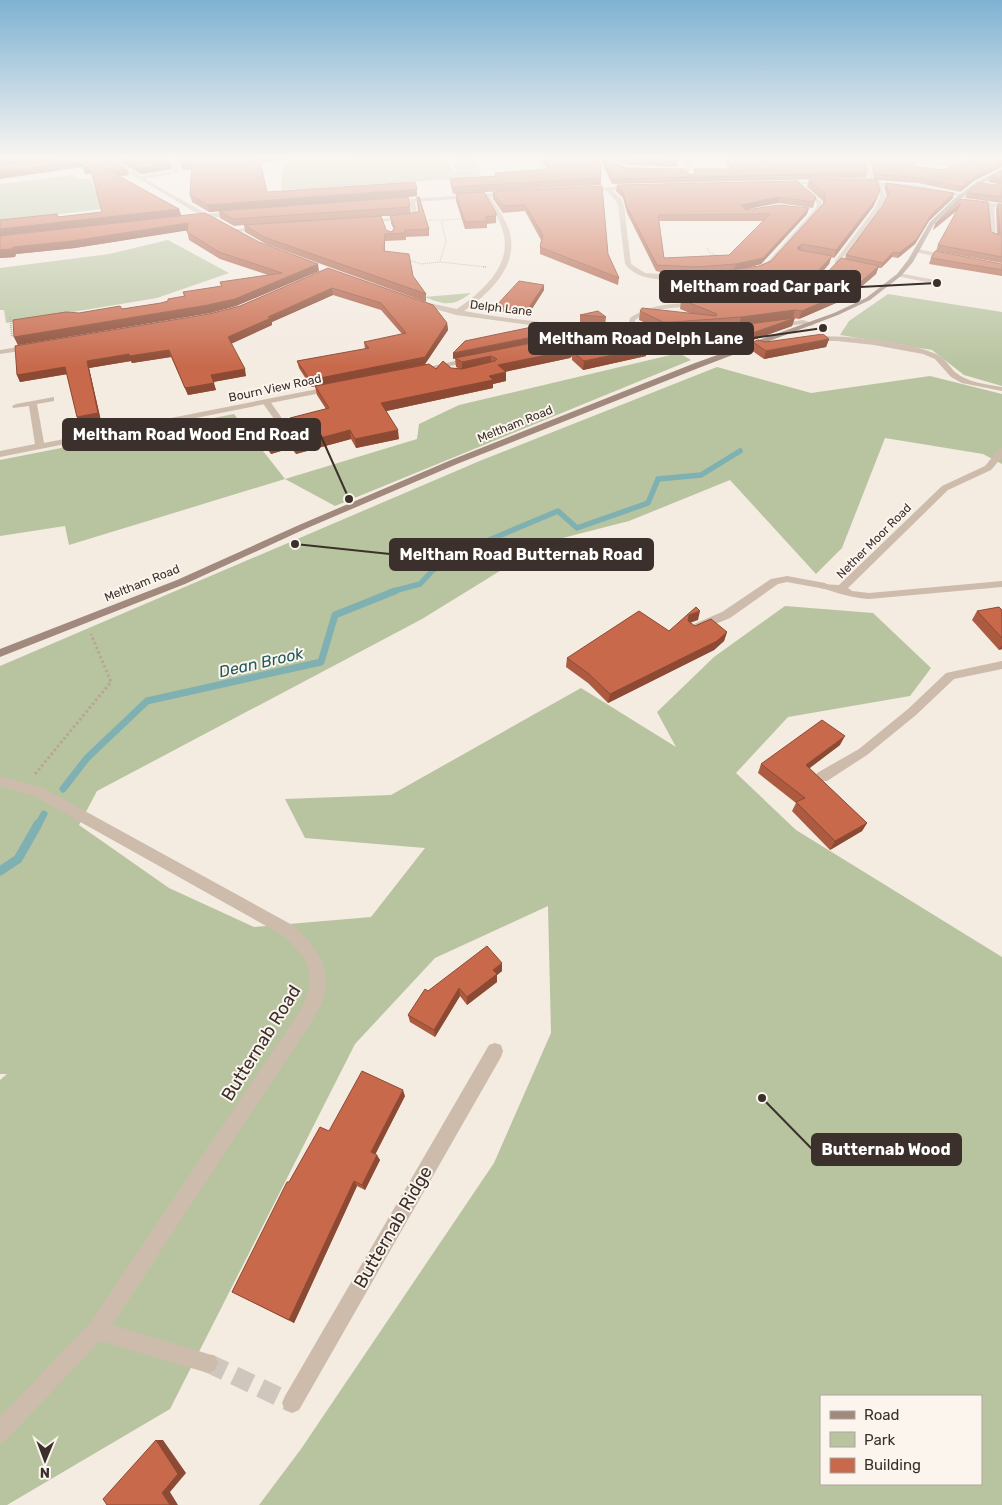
<svg xmlns="http://www.w3.org/2000/svg" width="1002" height="1505" viewBox="0 0 1002 1505" font-family="Rubik,sans-serif">
<rect width="100%" height="100%" fill="#f4ebe1"/>
<path fill="#b8c4a0" fill-rule="evenodd" d="M358,157H445L454,172L478,170L482,177L281,190L283,163L358,158Z
M449,157H474L481,169L456,171Z
M905,157H965L967,167L907,163Z
M73,175L76,179H91L95,190L117,189L128,206L0,221V184Z
M168,240L229,273L157,298L6,323L4,310H0V268L109,254Z
M471,293C452,307 446,305 424,297Z
M888,294L1002,312V386L964,375L932,350L840,335L849,321Z
M679,353L691,360L335,506L285,479L69,545L65,526L0,536V460L234,414L285,479L417,439L419,424L459,405Z
M717,367L811,393L930,376L1002,394V464L983,454L885,438L842,548L816,574L730,480L629,521L547,542L422,619L97,791L79,825L169,888L254,927L371,917L425,848L305,838L285,799L391,795L581,688L676,747L657,712L714,657L785,606L873,613L931,668L910,696L788,717L736,773L796,830L1002,957V1505H259L301,1449L494,1163L551,1033L548,906L435,958L355,1044L170,1409L7,1505H0V1080L7,1074H0V666L482,460ZM821,1396H981V1484H821Z"/>
<g fill="none" stroke-linecap="round" stroke-linejoin="round">
<path stroke="#7fb0b2" stroke-width="5.5" d="M390,592L420,584L433,570L475,546L558,511L577,528L648,503L658,479L701,475L740,451"/>
<path stroke="#7fb0b2" stroke-width="7" d="M63,789L87,758L147,701L321,662L335,615L395,591
M38,825L44,814"/>
<path stroke="#7fb0b2" stroke-width="9" d="M0,871L18,859L38,824"/>
<path stroke="#cfc6bd" stroke-width="19" stroke-dasharray="19 10" stroke-linecap="butt" d="M208,1363L292,1403"/>
<path stroke="#b9a596" stroke-width="1" stroke-dasharray="1 1" stroke-linecap="butt" d="M297,188L481,176L484,180
M464,219L441,220L446,241L440,262L486,267
M429,220H441
M707,248L710,253L722,257
M406,259L421,264L440,262"/>
<path stroke="#b9a596" stroke-width="2" stroke-dasharray="1 1" stroke-linecap="butt" d="M483,267H486
M10,317L12,337"/>
<path stroke="#b9a596" stroke-width="3" stroke-dasharray="2.5 2.5" stroke-linecap="butt" d="M35,774L111,682L91,634"/>
<path fill="#cdbbac" fill-rule="evenodd" d="M899,273L935,280L938,282L935,284L897,276V274Z
M696,302L699,304L698,305C676,309 655,306 635,320L634,334L627,332L630,318C650,304 672,304 696,302Z
M672,333H675V337L625,349L621,347Z
M263,400H269L298,441L297,443H291L262,402Z
M787,576L825,583L830,586L825,589L787,582L778,584L730,618L698,631L693,627L694,624L722,612L771,579Z
M1002,661V669L954,679L916,715L867,755L827,781H817L816,777L817,773L859,749L908,709L946,673Z"/>
<path fill="#cdbbac" fill-rule="evenodd" d="M102,157H107L141,176L173,171L175,169L170,162L198,159L196,162L176,164L181,169L177,173L145,179L207,214L236,211L239,213L208,219L192,218V216L200,215Z
M688,157H692L690,171L696,185L693,187C684,178 685,168 688,157Z
M865,157H869L873,182L918,185L965,195L962,197L918,189L882,186L886,197L880,209L839,263H835V261L875,208L880,197L876,188L877,186L859,183L868,182Z
M782,182L825,181L828,183L780,185Z
M633,185L635,188L612,190L621,199L624,206L631,264L645,273L676,275L678,276V278C660,281 637,280 625,264L618,206L616,201L606,190L585,192L582,190Z
M803,186L822,202V208L768,268L756,271V269L764,266L816,208L817,203L800,188Z
M510,192L512,195L490,197C499,210 509,223 511,239C515,270 487,295 464,311C524,322 585,327 646,331C655,332 695,331 699,333L698,335L672,337L545,327L456,315L418,304L417,303L420,301L457,309C481,293 513,265 503,232C500,219 492,208 485,197L415,202L418,218L366,223L363,221L413,216L410,203H391L393,200Z
M970,201L1002,204V208L994,207L996,239L991,238L988,206L970,203Z
M263,227L261,230L232,232L229,230Z
M917,249L948,255L951,257L948,259L915,252Z
M803,320L815,324L811,326L803,324L777,327L773,325Z
M822,336C857,337 904,340 936,354C944,357 949,366 955,372C968,383 986,384 1002,387V391L962,383L951,377L935,359L923,354L874,345L837,341H812L808,339Z
M31,345H34V349L0,354V350Z
M473,357L477,359L476,361L419,372L415,370Z
M333,386L337,388L336,390L0,457V451L35,444L29,406L13,408L12,406L16,404L54,397V401L37,404L44,443Z
M1002,448V457L991,470L948,490L848,588L852,591L869,593L1002,581V587L869,599C852,598 838,593 821,588L820,586L821,584L839,585L942,486L985,466L999,449Z
M0,776L43,788L294,926C313,944 331,965 325,993C323,1003 316,1013 312,1021L112,1325L215,1356L218,1363L215,1370L208,1373L100,1341L7,1439L0,1443V1417L90,1323L300,1011C318,975 311,962 284,936L34,796L0,786Z
M495,1043L501,1045L503,1051L501,1057L299,1410L292,1413L285,1410L282,1403L285,1396L489,1045Z"/>
<path fill="#a18a7d" fill-rule="evenodd" d="M1002,169V173L979,185L958,201L934,224L913,262L901,276L870,300L838,315L701,367L457,464L305,529L185,584L0,657V649L177,580L299,525L451,460L695,363L834,313L866,298L897,274L908,260L930,222L954,199L975,183Z"/>
</g>
<path fill="#ac5a40" fill-rule="evenodd" d="M0,157H105L129,175L120,176L179,209L181,215L259,242L319,271L236,306L210,313L18,345L14,337L79,313L122,309L161,303L184,296L183,292L221,286L220,282L268,275L220,259L189,240L187,230L75,248L16,254L15,257L0,258L58,217L102,212L92,173L85,174L83,167L19,163Z
M110,157H160L172,169L141,174Z
M160,157H313L260,162L267,192L417,196L408,197L411,213L418,212L417,197L429,229V236L406,237V240L385,241V251L413,276L426,294V302L266,244L245,232L244,225L234,226L220,218L219,211L209,212L192,202L190,195L192,169L183,170L180,165L179,159H180H171ZM381,216H391V223L394,230L391,232L386,230Z
M539,157H600L601,178V185L453,194L451,186L450,179L495,176V173L547,169Z
M602,157H679L677,167L628,165Z
M723,157H865L867,173L866,178L612,184L602,163V158L627,168L689,175L694,174V169H730Z
M869,157H911L917,167L943,170L969,162V157H1002L974,181L960,192L918,183L877,180L878,197L873,207L834,258L831,257L829,264L814,282L801,290L806,289L818,282L845,259L846,255L883,205L887,197L884,187L886,183L953,198L929,221L915,244L898,258L892,257L881,268H878L876,274L854,293L843,300L799,319L794,318L792,326L742,344L738,341L709,353L679,338L680,331H672L661,330L639,320L640,311L692,314L680,309L681,301L669,302L659,280L660,272L656,271L627,213L623,198L616,191L617,185L816,197L813,208L778,203L747,209L807,214L761,264L750,267L759,266L771,261L823,204V201L807,187L809,180L874,179ZM659,221H764L729,255L664,258Z
M1002,171V203L965,198L967,193L997,185L995,183L988,182L990,177Z
M602,186L608,254L619,278L618,285L540,254V247L541,240L525,211L503,213L493,199V192Z
M456,194L496,213V223L487,224V228L465,229L456,201Z
M960,199L991,232L997,234L996,209L998,204H1002V263L936,251L938,245L957,210L933,230Z
M931,258L1002,264V276L929,264Z
M328,268L447,323L448,330L425,364L436,369H460L456,367L455,358L612,328L628,334L627,342L646,356L583,370L572,360V356L570,358L505,372L506,381L493,384V388L386,411L399,439L356,448L351,439L296,454L291,448L271,454L258,437L256,429L288,435L295,436L296,434L291,427L290,418L326,409L317,395L315,386L311,387L299,368L297,361L365,349L364,342L402,334L381,310L333,295L272,322V325L231,344L246,376L213,382L216,390L188,395L171,357L132,363L131,361L89,368L101,421L80,425L77,417L67,374L20,382L17,375L209,314L240,306Z
M544,285V290L528,315L496,311V306Z
M580,315L606,317L605,325L580,323Z
M829,339L826,347L764,359L751,350L753,342H766Z
M1002,610V649L999,650L972,620L977,611Z
M698,620L690,623L695,626L727,632L724,641L714,650L608,703L588,683L566,667L567,658L669,631Z
M840,745L809,768L867,823L862,831L830,850L792,811L796,803L758,773L761,764Z
M502,963V971L497,975V982L467,1005L460,996L435,1037L410,1022L408,1015L428,991Z
M405,1096L375,1154L380,1160L365,1190L357,1186L294,1323L232,1292L289,1182L329,1131Z"/>
<path fill="#8c4a34" d="M17,157H91L0,165V158Z
M258,157H313L259,162Z
M85,160L90,167L92,173L85,174L83,167L0,179V172Z
M192,162L194,168L183,170L181,163Z
M171,163L172,169L141,174L140,168Z
M1002,163V167L974,181L960,192L962,187L976,176Z
M127,169L129,175L111,177L109,171Z
M417,189V196L209,212L208,205Z
M880,190L873,207L834,258L836,250Z
M954,193L953,198L929,221L915,244L898,258L899,253L930,216Z
M779,197L778,203L739,211L741,205Z
M961,203L959,209L933,230L935,224Z
M809,208L807,214L761,264L734,271L736,264Z
M179,209L181,215L0,236V229L57,214L60,222Z
M188,223L190,230L75,248L16,254L15,257L0,258V250L13,247Z
M802,244L800,252L797,248Z
M893,252L892,257L881,268L883,263Z
M832,256L829,264L814,282L797,293L799,285Z
M318,264L319,271L236,306L210,313L18,345L14,337L208,305Z
M879,266L876,274L854,293L843,300L799,319L802,311Z
M544,285V290L528,315V309Z
M332,288L333,295L272,322V325L230,344L228,337L268,317Z
M795,310L793,318L739,326L741,317Z
M795,318L792,326L742,344L744,336Z
M447,323L448,330L425,364L311,387L310,380Z
M587,326L586,332L453,359V353Z
M739,333L738,341L709,353L710,344Z
M628,334L627,342L577,355L573,352L572,356L570,358L498,373V365L572,348Z
M829,339L826,347L764,359L766,351Z
M647,348L646,356L583,370L584,361Z
M169,350L171,357L132,363L131,361L89,368L101,421L80,425L77,417L87,361L129,354Z
M491,356V364L462,370V362Z
M65,367L68,374L20,382L17,375Z
M245,369L246,376L213,382L211,375Z
M506,372V381L493,384V388L382,412L381,403Z
M214,383L216,390L188,395L185,388Z
M350,430L351,439L296,454L294,445Z
M398,430L399,439L356,448L355,439Z
M289,439L291,448L271,454L269,445Z
M700,611L698,620L687,624L689,615Z
M727,632L724,641L714,650L608,703L610,694Z
M1002,645V649L999,650Z
M845,736L840,745L802,774L806,765Z
M867,823L862,831L830,850L835,841Z
M502,963V971L497,975V982L467,1005V997L493,970Z
M459,988L460,996L435,1037L434,1030Z
M403,1090L405,1096L374,1157L371,1152Z
M377,1155L380,1160L365,1190L362,1185Z
M354,1181L357,1186L294,1323L289,1320Z
M156,1440H163L186,1473L170,1492L178,1505H170L162,1493Z"/>
<path fill="#c8694b" stroke="#8c4a34" fill-rule="evenodd" d="M0,157H17L0,158Z
M74,157H105L127,169L109,171L179,209L0,229V220L57,214L58,217L102,212L90,167H83L85,160L0,172V165Z
M119,157H160L171,163L140,168Z
M204,157H259L267,192L415,182L417,189L208,205L190,195L192,162L181,163L179,159Z
M543,157H600L601,178L453,187L450,179L497,176L495,173L551,169Z
M623,157H679L678,160L629,159Z
M727,157H865L867,173L613,179L602,158L627,168L685,169L689,175L695,174L694,169H734Z
M872,157H911L917,167L943,170L971,161V157H1002V163L976,176L962,187L920,178L876,174Z
M1002,171V197L967,193L980,183L996,185L1000,183L1001,181L997,178L990,177Z
M877,179L880,190L876,199L836,250L802,244L797,248L799,250L832,256L816,273L799,285L798,289L800,290L806,289L818,282L841,258L879,266L857,285L845,292L802,311L795,310L741,317L673,322H663L640,311L642,308L716,316L717,314L682,300L781,292L783,289L779,286L670,294L660,271H724L759,266L771,261L825,202V193L809,180Z
M797,181L816,197L814,202L779,197L741,205L746,210L779,205L809,208L763,258L736,264L696,267L657,265L627,207L623,192L617,185ZM770,214L729,255L664,258L658,215Z
M886,183L954,193L930,216L917,239L899,253L893,252L883,263L846,255L883,205L889,193Z
M602,186L608,254L619,278L540,247L543,235L525,205L503,206L493,192Z
M484,192L496,213V216L485,217L487,221L465,222L456,194Z
M408,197L410,207L233,219L219,211Z
M417,197H419L429,229L405,230V233L385,234L384,251L409,254L413,276L426,294L264,237L244,225L381,216L386,230L391,232L395,228L390,216L419,212Z
M960,199L988,202L991,232L1000,235L998,204H1002V257L938,245L961,203L935,224Z
M205,213L259,242L318,264L235,299L208,305L14,337L13,320L66,312L79,313L120,306L122,309L161,303L168,301V299L185,296L183,292L222,286L220,282L282,273L219,252L187,232L188,223L72,241L13,247L12,249L0,250V236Z
M935,251L1002,264V270L931,258Z
M328,268L433,305L447,323L425,357L310,380L297,361L369,348L364,342L406,333L381,303L332,288L268,317L271,318L228,337L245,369L211,375L214,383L185,388L169,350L129,356V354L87,361L98,413L77,417L65,367L17,375L15,346L209,314L240,306Z
M519,281L544,285L528,309L496,306Z
M598,311L606,317L580,315Z
M795,318L744,336L739,333L710,344L680,330L741,325Z
M551,323L587,326L453,353L465,341Z
M606,325L612,326L611,328L623,331L628,334L572,348L571,350L498,365L506,372L489,376L493,380L381,403L398,430L355,439L350,430L294,445L289,439L269,445L256,429L279,423L288,435L295,436L298,431L290,418L329,408L315,386L429,364L436,369L443,361L451,368L462,369L495,361L497,359L491,356L462,362L455,358L604,329Z
M823,334L829,339L766,351L753,342L758,340L766,342Z
M636,340L647,348L584,361L573,352L577,353Z
M696,607L700,611L689,615L688,621L695,626L711,619L727,632L717,641L610,694L589,674L567,658L639,611L669,631Z
M999,607L1002,610V638L977,611Z
M822,720L845,736L806,765L867,823L835,841L796,802L805,798L761,764Z
M487,946L502,963L493,970L497,974L467,997L459,988L434,1030L408,1015L425,989L428,991Z
M362,1071L403,1090L371,1152L377,1155L362,1185L354,1181L289,1320L232,1292L287,1182H289L320,1127L329,1131Z
M156,1440L178,1474L162,1493L170,1505H107L103,1499Z"/>
<linearGradient id="sky" x2="0" y2="1"><stop stop-color="#7eb2d2"/><stop offset="0.43" stop-color="#faf6f2"/><stop offset="1" stop-color="#faf6f2" stop-opacity="0"/></linearGradient>
<rect width="1002" height="367" fill="url(#sky)"/>
<g text-anchor="middle" stroke-width="4" stroke-linejoin="round" paint-order="stroke">
<g font-size="12" fill="#3b302b" stroke="#fbf5ee">
<text transform="translate(501 308) rotate(7)" y="4">Delph Lane</text>
<text transform="translate(275 388) rotate(-12)" y="4">Bourn View Road</text>
<text transform="translate(515 424) rotate(-22)" y="4">Meltham Road</text>
<text transform="translate(874 541) rotate(-45)" y="4">Nether Moor Road</text>
<text transform="translate(142 583) rotate(-22)" y="4">Meltham Road</text>
</g>
<g font-size="16" font-style="italic" fill="#1f5a5e" stroke="#fbf5ee">
<text transform="translate(261 662) rotate(-13)" y="6">Dean Brook</text>
</g>
<g font-size="18" fill="#3b302b" stroke="#fbf5ee">
<text transform="translate(261 1043) rotate(-58)" y="6">Butternab Road</text>
<text transform="translate(393 1227) rotate(-60)" y="6">Butternab Ridge</text>
</g>
</g>
<path fill="none" stroke="#3b302b" stroke-width="2" d="M937 283L860 287M823 328L753 338M349 499L320 434M295 544L390 554M762 1098L812 1149"/>
<g fill="#3b302b" stroke="#fbf5ee" stroke-width="2">
<circle cx="937" cy="283" r="5"/>
<circle cx="823" cy="328" r="5"/>
<circle cx="349" cy="499" r="5"/>
<circle cx="295" cy="544" r="5"/>
<circle cx="762" cy="1098" r="5"/>
</g>
<g fill="#3b302b" stroke="#3b302b" stroke-width="2">
<rect x="660" y="271" width="200" height="31" rx="5"/>
<rect x="529" y="323" width="224" height="31" rx="5"/>
<rect x="63" y="419" width="257" height="31" rx="5"/>
<rect x="390" y="539" width="263" height="31" rx="5"/>
<rect x="812" y="1134" width="149" height="31" rx="5"/>
</g>
<g font-size="16" text-anchor="middle" font-weight="bold" fill="#fff">
<text x="760" y="292">Meltham road Car park</text>
<text x="641" y="344">Meltham Road Delph Lane</text>
<text x="191" y="440">Meltham Road Wood End Road</text>
<text x="521" y="560">Meltham Road Butternab Road</text>
<text x="886" y="1155">Butternab Wood</text>
</g>
<rect x="820" y="1395" width="162" height="90" fill="#fbf5ee" stroke="#aea6a0"/>
<rect x="830" y="1411" width="25" height="8" fill="#a18a7d" stroke="#aea6a0"/>
<text x="864" y="1420" font-size="15" fill="#3b302b">Road</text>
<rect x="830" y="1432" width="25" height="15" fill="#b8c4a0" stroke="#aea6a0"/>
<text x="864" y="1445" font-size="15" fill="#3b302b">Park</text>
<rect x="830" y="1458" width="25" height="15" fill="#c8694b" stroke="#aea6a0"/>
<text x="864" y="1470" font-size="15" fill="#3b302b">Building</text>
<g transform="translate(45 1460) rotate(181)" stroke="#fbf5ee" stroke-width="4" paint-order="stroke">
<path d="M0-4L9 19L0 12L-9 19Z" fill="#3b302b"/>
<text y="-8" font-size="14" font-weight="bold" text-anchor="middle" fill="#3b302b">N</text>
</g>
</svg>
